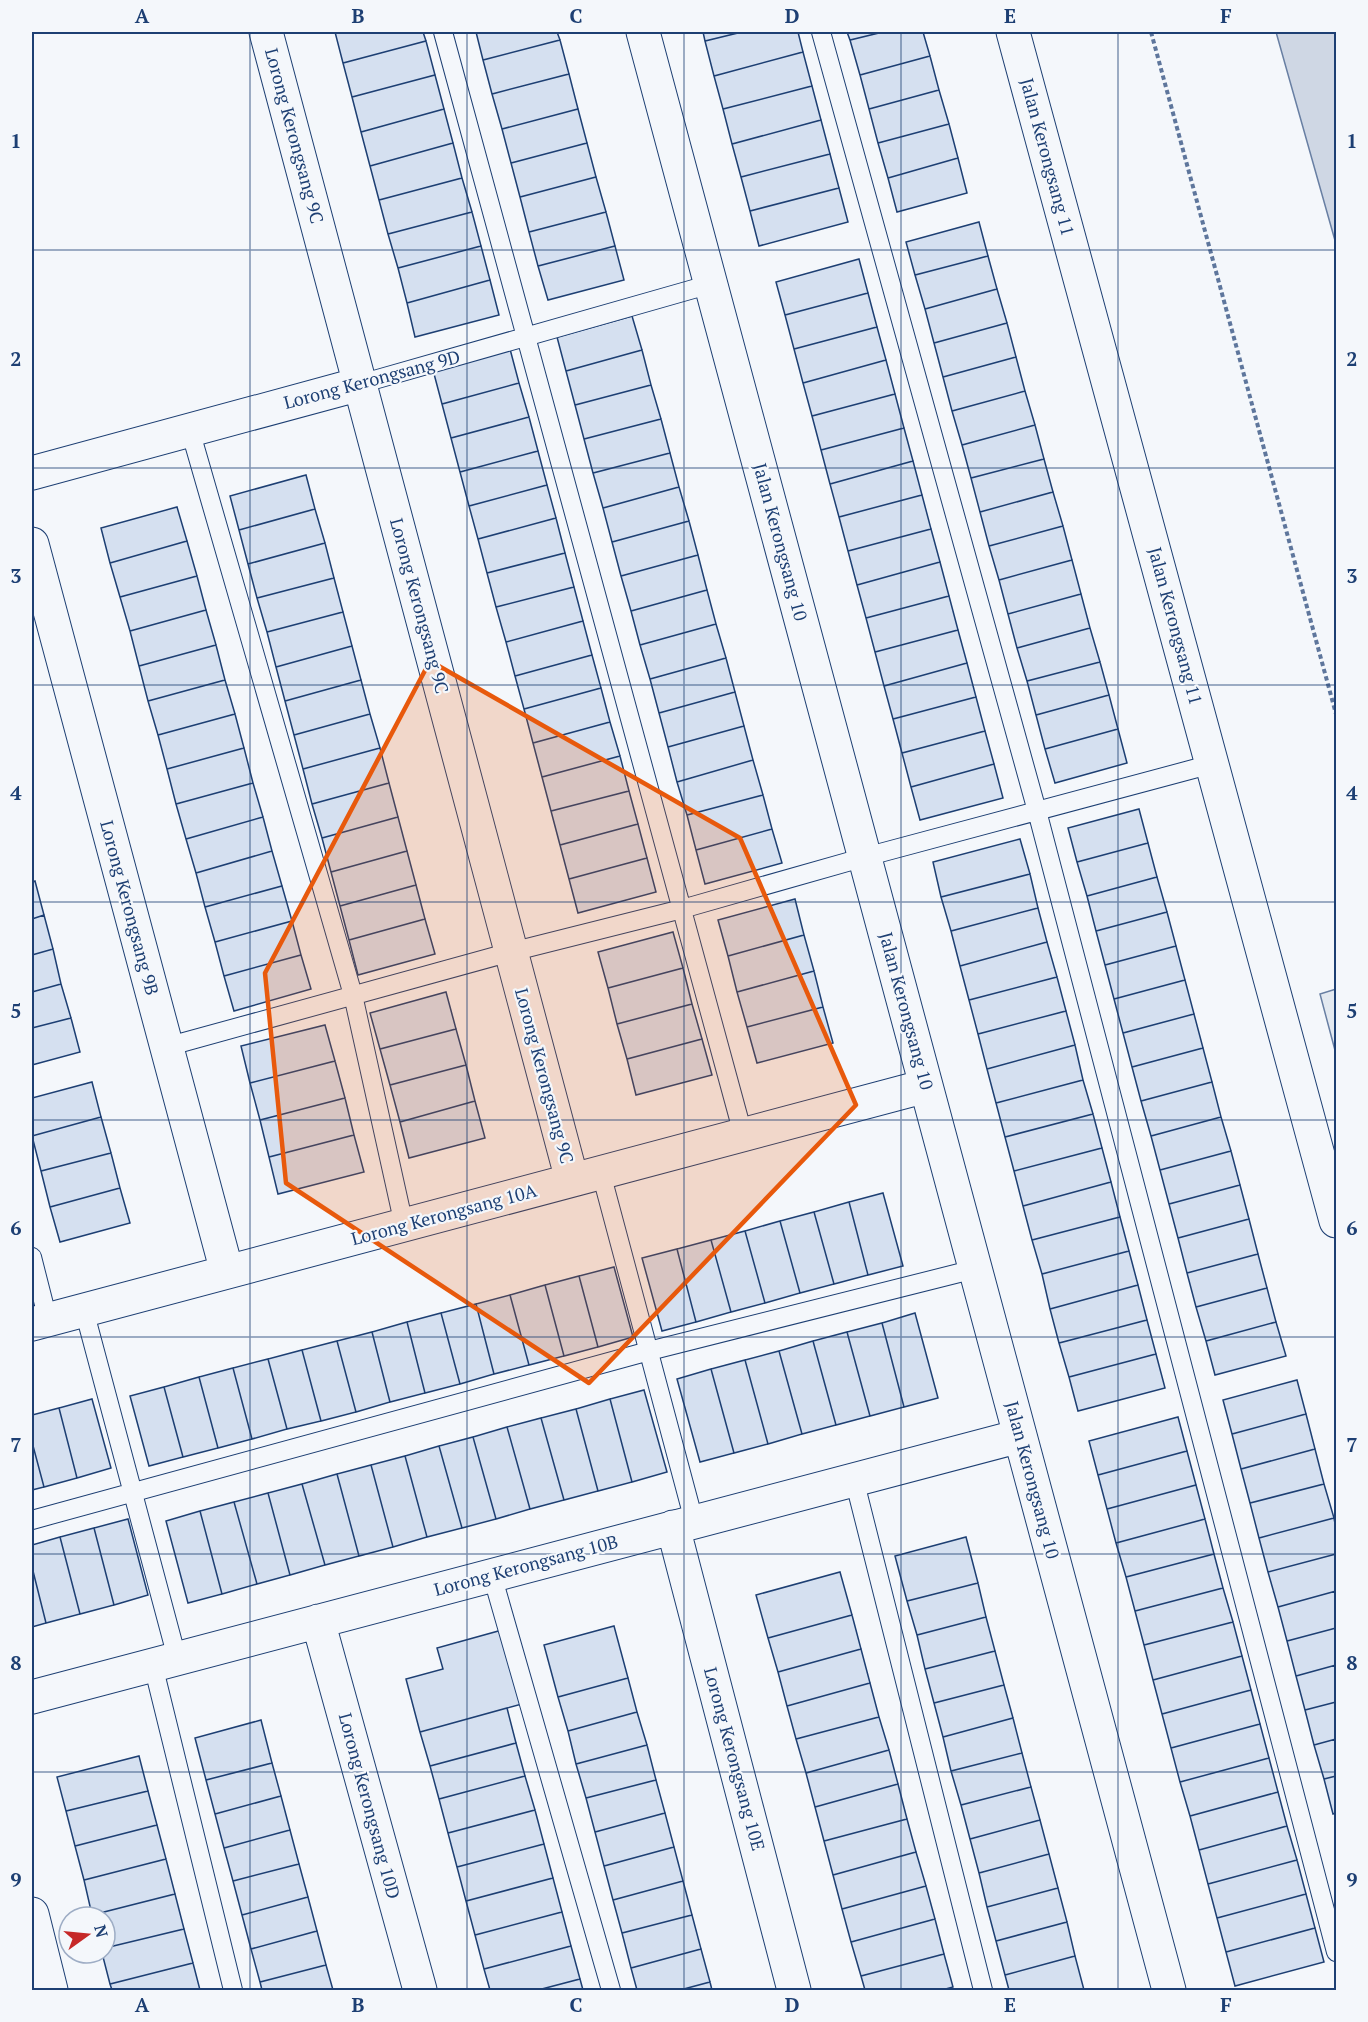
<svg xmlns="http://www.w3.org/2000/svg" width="1368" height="2022" viewBox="0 0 1368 2022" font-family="'PT Serif',serif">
<rect width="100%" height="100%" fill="#f4f7fb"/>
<path fill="#e3e9f0" stroke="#687fa3" stroke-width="1.5" d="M1336,989V1054L1320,994Z"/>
<path fill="#cfd7e4" stroke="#687fa3" stroke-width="1.5" d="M1276,32H1336V244Z"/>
<path fill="#d5e0f0" stroke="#1d3f73" stroke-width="1.5" d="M335,32H423L426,41L343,63Z
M476,32H557L560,40L483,60Z
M703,32H742L705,41Z
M742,32H798L803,52L714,76L705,41Z
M847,32H883L850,40Z
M883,32H923L930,56L860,75L850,40Z
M560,40L569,74L492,94L483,60Z
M426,41L435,75L352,97L343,63Z
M803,52L812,86L723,109L714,76Z
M930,56L939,90L869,109L860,75Z
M569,74L578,109L502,129L492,94Z
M435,75L444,109L361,132L352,97Z
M812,86L821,120L732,144L723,109Z
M939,90L949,124L878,143L869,109Z
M444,109L453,143L370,166L361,132Z
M578,109L587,143L511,163L502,129Z
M821,120L830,154L741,177L732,144Z
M949,124L958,158L888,178L878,143Z
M453,143L462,178L379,200L370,166Z
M587,143L596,177L520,197L511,163Z
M830,154L839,188L750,211L741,177Z
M958,158L967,193L897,212L888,178Z
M596,177L606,212L529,232L520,197Z
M462,178L472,212L388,234L379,200Z
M839,188L848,222L759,246L750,211Z
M472,212L481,246L398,268L388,234Z
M606,212L615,246L538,266L529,232Z
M979,222L988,256L915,275L906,242Z
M481,246L490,280L407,303L398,268Z
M615,246L624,280L548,300L538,266Z
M988,256L997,289L925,309L915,275Z
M859,259L868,293L785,315L776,282Z
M490,280L499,315L415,337L407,303Z
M997,289L1007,323L934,343L925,309Z
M868,293L877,327L794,349L785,315Z
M632,316L642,350L566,371L557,337Z
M1007,323L1016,357L943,377L934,343Z
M877,327L886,360L803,383L794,349Z
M510,349L519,383L442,404L433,370Z
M642,350L651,385L575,405L566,371Z
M1016,357L1025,391L952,411L943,377Z
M886,360L895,394L812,416L803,383Z
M519,383L529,417L451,438L442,404Z
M651,385L661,419L584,439L575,405Z
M1025,391L1035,425L962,445L952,411Z
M895,394L904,428L821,450L812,416Z
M529,417L538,451L460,472L451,438Z
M661,419L670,453L593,473L584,439Z
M1035,425L1044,459L971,478L962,445Z
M904,428L913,461L830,484L821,450Z
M538,451L547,485L469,506L460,472Z
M670,453L679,487L603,508L593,473Z
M1044,459L1053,492L980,512L971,478Z
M913,461L922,495L839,517L830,484Z
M306,475L315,509L239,530L230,496Z
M547,485L556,518L478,539L469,506Z
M679,487L689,521L612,542L603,508Z
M1053,492L1063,526L989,546L980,512Z
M922,495L931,529L848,551L839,517Z
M177,507L187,541L110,563L101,528Z
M315,509L325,543L248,564L239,530Z
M556,518L565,553L487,573L478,539Z
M689,521L698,555L621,576L612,542Z
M1063,526L1072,560L999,580L989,546Z
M931,529L940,562L857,585L848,551Z
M187,541L197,576L120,597L110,563Z
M325,543L334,578L257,598L248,564Z
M565,553L574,587L496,607L487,573Z
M698,555L707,590L631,611L621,576Z
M1072,560L1081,594L1008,614L999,580Z
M940,562L949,596L866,618L857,585Z
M197,576L206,610L130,631L120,597Z
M334,578L343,612L267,632L257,598Z
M574,587L583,621L506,642L496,607Z
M707,590L716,624L640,645L631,611Z
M1081,594L1090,628L1017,648L1008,614Z
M949,596L958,630L875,652L866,618Z
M206,610L216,645L139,666L130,631Z
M343,612L352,646L276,667L267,632Z
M583,621L592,655L515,676L506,642Z
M716,624L726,658L650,679L640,645Z
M1090,628L1100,662L1027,681L1017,648Z
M958,630L967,663L884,686L875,652Z
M216,645L225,680L148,701L139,666Z
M352,646L361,680L285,701L276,667Z
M592,655L601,688L524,709L515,676Z
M726,658L735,692L659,713L650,679Z
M1100,662L1109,695L1036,715L1027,681Z
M967,663L976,697L893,719L884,686Z
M225,680L235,714L158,735L148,701Z
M361,680L370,714L294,735L285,701Z
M601,688L610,722L533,743L524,709Z
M735,692L744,726L668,747L659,713Z
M1109,695L1118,729L1045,749L1036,715Z
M976,697L985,731L902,753L893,719Z
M235,714L244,748L167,769L158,735Z
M370,714L380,748L303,769L294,735Z
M610,722L620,756L542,777L533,743Z
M744,726L753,760L677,782L668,747Z
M1118,729L1127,763L1055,783L1045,749Z
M985,731L994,764L911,787L902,753Z
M244,748L253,783L176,804L167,769Z
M380,748L389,783L312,804L303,769Z
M620,756L629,791L551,811L542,777Z
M753,760L763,795L687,815L677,782Z
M994,764L1003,798L920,820L911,787Z
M253,783L263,817L186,839L176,804Z
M389,783L398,817L322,838L312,804Z
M629,791L638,824L560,845L551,811Z
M763,795L772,829L696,850L687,815Z
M1139,809L1148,843L1077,862L1068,828Z
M263,817L272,851L196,873L186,839Z
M398,817L407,851L331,872L322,838Z
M638,824L647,858L569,879L560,845Z
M772,829L782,863L705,884L696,850Z
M1020,839L1030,874L941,897L933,862Z
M1148,843L1157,877L1087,896L1077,862Z
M272,851L282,886L205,907L196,873Z
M407,851L416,885L340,906L331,872Z
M647,858L656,892L578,913L569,879Z
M1030,874L1038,908L951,931L941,897Z
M1157,877L1167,912L1096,931L1087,896Z
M35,881L44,915L32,919V882Z
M416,885L425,919L349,940L340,906Z
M282,886L292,921L215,942L205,907Z
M795,899L804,935L728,956L718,920Z
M1038,908L1047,942L960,966L951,931Z
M1167,912L1176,946L1105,965L1096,931Z
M44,915L53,949L32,955V919Z
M425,919L435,954L358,975L349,940Z
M292,921L301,955L224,976L215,942Z
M673,932L683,968L608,988L598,952Z
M804,935L814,971L737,992L728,956Z
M1047,942L1057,977L969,1000L960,966Z
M1176,946L1185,980L1114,999L1105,965Z
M53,949L61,984L32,992V955Z
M301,955L311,989L234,1011L224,976Z
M683,968L692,1004L617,1024L608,988Z
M814,971L823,1007L747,1027L737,992Z
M1057,977L1066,1011L978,1034L969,1000Z
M1185,980L1194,1014L1123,1033L1114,999Z
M61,984L71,1018L32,1028V992Z
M446,992L456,1029L380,1049L370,1013Z
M692,1004L702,1039L627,1059L617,1024Z
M823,1007L833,1043L757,1063L747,1027Z
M1066,1011L1075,1045L987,1069L978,1034Z
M1194,1014L1203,1048L1132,1067L1123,1033Z
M71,1018L80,1052L32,1065V1028Z
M325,1025L335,1061L250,1083L241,1046Z
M456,1029L466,1065L390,1085L380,1049Z
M702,1039L712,1075L636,1095L627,1059Z
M1075,1045L1083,1080L996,1103L987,1069Z
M1203,1048L1212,1082L1141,1101L1132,1067Z
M335,1061L345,1098L260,1120L250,1083Z
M466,1065L475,1101L400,1122L390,1085Z
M1083,1080L1093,1114L1005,1137L996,1103Z
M92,1082L101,1117L32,1136V1098Z
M1212,1082L1221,1117L1151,1136L1141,1101Z
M345,1098L354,1135L269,1157L260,1120Z
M475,1101L485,1138L409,1158L400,1122Z
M1093,1114L1102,1148L1014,1171L1005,1137Z
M101,1117L111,1153L41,1171L32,1136Z
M1221,1117L1231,1151L1160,1170L1151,1136Z
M354,1135L364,1172L278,1194L269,1157Z
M1102,1148L1111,1182L1023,1206L1014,1171Z
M1231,1151L1240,1185L1169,1204L1160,1170Z
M111,1153L120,1188L50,1207L41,1171Z
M1111,1182L1120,1217L1032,1240L1023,1206Z
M1240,1185L1249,1219L1178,1238L1169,1204Z
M120,1188L130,1223L60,1242L50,1207Z
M883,1193L903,1266L868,1275L849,1202Z
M849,1202L868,1275L834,1284L814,1212Z
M814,1212L834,1284L800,1293L780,1221Z
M1120,1217L1129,1251L1042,1274L1032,1240Z
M1249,1219L1258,1254L1187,1273L1178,1238Z
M780,1221L800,1293L765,1303L745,1231Z
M745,1231L765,1303L731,1312L711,1240Z
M711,1240L731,1312L696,1322L677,1249Z
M677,1249L696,1322L662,1331L642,1258Z
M1129,1251L1138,1285L1050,1309L1042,1274Z
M1258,1254L1267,1288L1196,1307L1187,1273Z
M614,1267L633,1337L598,1347L579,1276Z
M579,1276L598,1347L564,1356L545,1285Z
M545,1285L564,1356L529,1365L510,1295Z
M1138,1285L1147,1320L1059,1343L1050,1309Z
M1267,1288L1276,1322L1206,1341L1196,1307Z
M510,1295L529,1365L494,1374L476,1304Z
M476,1304L494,1374L460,1384L441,1313Z
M441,1313L460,1384L425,1393L407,1322Z
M915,1313L938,1398L904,1407L882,1323Z
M1147,1320L1156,1354L1069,1377L1059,1343Z
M407,1322L425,1393L390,1402L372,1332Z
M1276,1322L1286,1356L1215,1375L1206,1341Z
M882,1323L904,1407L870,1416L847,1332Z
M372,1332L390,1402L356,1412L337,1341Z
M847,1332L870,1416L836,1425L813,1341Z
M337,1341L356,1412L321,1421L302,1350Z
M813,1341L836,1425L802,1434L779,1351Z
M302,1350L321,1421L287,1429L268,1359Z
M779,1351L802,1434L768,1444L745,1360Z
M1156,1354L1165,1388L1078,1411L1069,1377Z
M268,1359L287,1429L252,1439L233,1368Z
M745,1360L768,1444L734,1453L711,1369Z
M233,1368L252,1439L218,1448L199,1377Z
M711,1369L734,1453L700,1462L677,1379Z
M199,1377L218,1448L183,1457L164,1387Z
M1297,1380L1306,1414L1232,1434L1223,1400Z
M164,1387L183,1457L149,1466L130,1396Z
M644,1390L667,1472L632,1482L610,1399Z
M92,1399L111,1468L77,1478L59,1408Z
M610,1399L632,1482L598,1491L576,1409Z
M59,1408L77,1478L44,1487L32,1442V1415Z
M576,1409L598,1491L564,1500L541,1418Z
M1306,1414L1315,1449L1241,1469L1232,1434Z
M1178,1417L1187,1451L1098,1475L1089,1441Z
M541,1418L564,1500L530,1509L507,1427Z
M507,1427L530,1509L496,1519L473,1437Z
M473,1437L496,1519L462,1528L439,1446Z
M32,1442L44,1487L32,1490Z
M439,1446L462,1528L427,1537L405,1456Z
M1315,1449L1324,1484L1250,1503L1241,1469Z
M1187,1451L1196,1485L1107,1509L1098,1475Z
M405,1456L427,1537L393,1547L371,1465Z
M371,1465L393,1547L359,1556L337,1474Z
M337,1474L359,1556L325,1565L302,1484Z
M302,1484L325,1565L290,1575L268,1493Z
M1324,1484L1334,1518L1259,1538L1250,1503Z
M1196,1485L1205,1519L1116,1543L1107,1509Z
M268,1493L290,1575L257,1584L234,1502Z
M234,1502L257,1584L222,1594L200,1511Z
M200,1511L222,1594L188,1603L166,1521Z
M1334,1518L1336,1529V1554L1268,1572L1259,1538Z
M128,1519L148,1595L114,1605L94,1528Z
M1205,1519L1214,1554L1126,1577L1116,1543Z
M94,1528L114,1605L80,1614L60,1537Z
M60,1537L80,1614L46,1623L32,1567V1545Z
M966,1537L978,1583L907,1601L895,1556Z
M1214,1554L1223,1588L1135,1611L1126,1577Z
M1336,1554V1591L1278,1607L1268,1572Z
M32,1567L46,1623L32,1627Z
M840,1572L852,1615L768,1638L756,1595Z
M978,1583L986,1617L917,1635L907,1601Z
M1223,1588L1233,1622L1144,1645L1135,1611Z
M1336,1591V1628L1287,1641L1278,1607Z
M852,1615L861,1649L778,1672L768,1638Z
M986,1617L995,1651L925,1669L917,1635Z
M1233,1622L1242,1656L1153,1680L1144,1645Z
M614,1626L628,1678L558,1697L544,1645Z
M1336,1628V1665L1296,1676L1287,1641Z
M502,1630L522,1704L420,1732L406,1679L443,1669L437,1648Z
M861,1649L870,1683L787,1706L778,1672Z
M995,1651L1004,1685L934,1703L925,1669Z
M1242,1656L1251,1690L1162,1714L1153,1680Z
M1336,1665V1702L1305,1710L1296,1676Z
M628,1678L637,1712L568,1731L558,1697Z
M870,1683L879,1717L796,1739L787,1706Z
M1004,1685L1013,1718L943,1737L934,1703Z
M1251,1690L1260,1724L1171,1748L1162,1714Z
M1336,1702V1739L1314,1745L1305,1710Z
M507,1708L516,1743L430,1766L420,1732Z
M637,1712L647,1745L576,1764L568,1731Z
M879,1717L889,1750L806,1773L796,1739Z
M1013,1718L1022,1753L951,1771L943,1737Z
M261,1720L272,1763L206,1780L195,1738Z
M1260,1724L1269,1758L1180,1782L1171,1748Z
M1336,1739V1776L1324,1779L1314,1745Z
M516,1743L525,1776L439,1799L430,1766Z
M647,1745L656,1780L586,1798L576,1764Z
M889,1750L898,1784L815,1807L806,1773Z
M1022,1753L1031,1787L961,1805L951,1771Z
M139,1756L148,1791L66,1811L57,1777Z
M1269,1758L1278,1792L1190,1816L1180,1782Z
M272,1763L281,1796L215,1814L206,1780Z
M525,1776L535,1810L448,1833L439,1799Z
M1336,1776V1813L1333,1814L1324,1779Z
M656,1780L665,1813L595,1832L586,1798Z
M898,1784L907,1819L824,1841L815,1807Z
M1031,1787L1040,1820L970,1839L961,1805Z
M148,1791L157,1825L75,1846L66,1811Z
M1278,1792L1287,1826L1199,1850L1190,1816Z
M281,1796L290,1830L224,1848L215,1814Z
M535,1810L544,1844L457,1867L448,1833Z
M665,1813L674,1847L604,1866L595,1832Z
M907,1819L916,1852L833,1875L824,1841Z
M1040,1820L1049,1854L979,1873L970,1839Z
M157,1825L166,1859L84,1880L75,1846Z
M1287,1826L1297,1860L1208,1884L1199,1850Z
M290,1830L299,1864L233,1881L224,1848Z
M544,1844L553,1878L466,1901L457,1867Z
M674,1847L683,1881L613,1900L604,1866Z
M916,1852L926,1886L842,1909L833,1875Z
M1049,1854L1058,1888L987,1907L979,1873Z
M166,1859L175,1894L92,1915L84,1880Z
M1297,1860L1306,1894L1217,1918L1208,1884Z
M299,1864L308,1897L242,1915L233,1881Z
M553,1878L562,1912L475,1935L466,1901Z
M683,1881L692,1915L622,1933L613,1900Z
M926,1886L935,1919L851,1942L842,1909Z
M1058,1888L1067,1922L996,1941L987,1907Z
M175,1894L184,1929L105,1948V1917H93L92,1915Z
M1306,1894L1315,1928L1226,1952L1217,1918Z
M308,1897L317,1931L251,1949L242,1915Z
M562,1912L571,1946L484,1969L475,1935Z
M692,1915L701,1949L631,1968L622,1933Z
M935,1919L944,1954L861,1976L851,1942Z
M1067,1922L1075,1956L1005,1975L996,1941Z
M1315,1928L1324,1962L1235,1986L1226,1952Z
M184,1929L193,1963L110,1984L102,1953H105V1948Z
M317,1931L326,1965L260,1982L251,1949Z
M571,1946L580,1979L538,1990H490L484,1969Z
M701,1949L710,1982L680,1990H637L631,1968Z
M944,1954L953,1987L942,1990H865L861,1976Z
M1075,1956L1084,1990H1009L1005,1975Z
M193,1963L200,1990H112L110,1984Z
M326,1965L333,1990H262L260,1982Z
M580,1979L583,1990H538Z
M710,1982L712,1990H680Z"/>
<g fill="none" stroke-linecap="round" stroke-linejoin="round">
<defs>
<path id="service" d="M443,32L743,1134
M821,32L1037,811L1336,1952
M360,384L711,284
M190,430L353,995L404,1225
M166,1047L511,952L682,909L865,857L1212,764
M601,1173L694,1521
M32,1257L48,1320
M84,1310L177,1658
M854,1479L983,1990
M32,1520L649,1351L975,1269
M492,1575L611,1990
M153,1665L233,1990"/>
<path id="minor" d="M266,32L572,1180
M643,32L1169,1990
M1013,32L1336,1221
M32,473L360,384
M32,544L227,1272
M32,1324L926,1086
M673,1527L794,1990
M318,1621L420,1990
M32,1697L1020,1436
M32,1914L51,1990"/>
</defs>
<use href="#service" stroke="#1d3f73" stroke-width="20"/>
<use href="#minor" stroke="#1d3f73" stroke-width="35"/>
<path stroke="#5e769c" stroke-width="4" stroke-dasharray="4.5 3" stroke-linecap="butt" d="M1151,32L1336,714"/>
<use href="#service" stroke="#f4f7fb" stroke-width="18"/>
<use href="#minor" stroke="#f4f7fb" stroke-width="33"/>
</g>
<path fill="#e8590c" fill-opacity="0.2" stroke="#e8590c" stroke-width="4.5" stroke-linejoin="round" d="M430,661L740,838L856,1105L589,1383L286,1183L265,973Z"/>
<path fill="none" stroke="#1d3f73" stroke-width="1.5" stroke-opacity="0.55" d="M250,32V1990M467,32V1990M684,32V1990M901,32V1990M1118,32V1990M32,250H1336M32,468H1336M32,685H1336M32,902H1336M32,1120H1336M32,1337H1336M32,1554H1336M32,1772H1336"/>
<g text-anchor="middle" stroke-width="4.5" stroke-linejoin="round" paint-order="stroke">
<g font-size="18" fill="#1d3f73" stroke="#f4f7fb">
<text transform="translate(294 136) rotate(75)" y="6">Lorong Kerongsang 9C</text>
<text transform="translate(1047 157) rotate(75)" y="6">Jalan Kerongsang 11</text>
<text transform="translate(372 380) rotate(-15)" y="6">Lorong Kerongsang 9D</text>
<text transform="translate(780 542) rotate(75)" y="6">Jalan Kerongsang 10</text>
<text transform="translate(419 606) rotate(75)" y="6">Lorong Kerongsang 9C</text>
<text transform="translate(1175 626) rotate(75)" y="6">Jalan Kerongsang 11</text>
<text transform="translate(129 908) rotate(75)" y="6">Lorong Kerongsang 9B</text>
<text transform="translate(906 1011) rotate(75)" y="6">Jalan Kerongsang 10</text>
<text transform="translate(544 1076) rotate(75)" y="6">Lorong Kerongsang 9C</text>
<text transform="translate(444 1215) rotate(-15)" y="6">Lorong Kerongsang 10A</text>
<text transform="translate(1032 1480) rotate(75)" y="6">Jalan Kerongsang 10</text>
<text transform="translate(526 1566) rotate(-15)" y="6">Lorong Kerongsang 10B</text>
<text transform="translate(734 1759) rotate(75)" y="6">Lorong Kerongsang 10E</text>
<text transform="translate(369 1806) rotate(75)" y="6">Lorong Kerongsang 10D</text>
</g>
</g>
<rect width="1368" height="2022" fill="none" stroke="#f4f7fb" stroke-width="66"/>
<g transform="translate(87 1935) rotate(75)"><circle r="28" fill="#f4f7fb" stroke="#9eadc5" stroke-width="1.5"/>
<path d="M0-4.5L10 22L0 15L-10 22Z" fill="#c62828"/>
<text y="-9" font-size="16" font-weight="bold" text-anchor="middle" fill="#1d3f73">N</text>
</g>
<rect x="33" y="33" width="1302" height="1956" fill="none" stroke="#1d3f73" stroke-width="2"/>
<g font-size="20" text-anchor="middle" font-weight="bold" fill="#1d3f73">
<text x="142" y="23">A</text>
<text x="358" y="23">B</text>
<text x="576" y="23">C</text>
<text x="792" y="23">D</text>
<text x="1010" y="23">E</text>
<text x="1226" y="23">F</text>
<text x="16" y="148">1</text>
<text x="1352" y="148">1</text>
<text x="16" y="366">2</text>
<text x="1352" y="366">2</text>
<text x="16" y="583">3</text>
<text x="1352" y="583">3</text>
<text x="16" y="800">4</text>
<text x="1352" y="800">4</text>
<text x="16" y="1018">5</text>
<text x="1352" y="1018">5</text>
<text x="16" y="1235">6</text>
<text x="1352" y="1235">6</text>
<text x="16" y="1452">7</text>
<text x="1352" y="1452">7</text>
<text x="16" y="1670">8</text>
<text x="1352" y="1670">8</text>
<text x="16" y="1887">9</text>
<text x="1352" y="1887">9</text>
<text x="142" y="2012">A</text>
<text x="358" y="2012">B</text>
<text x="576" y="2012">C</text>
<text x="792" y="2012">D</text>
<text x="1010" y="2012">E</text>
<text x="1226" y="2012">F</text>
</g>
</svg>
